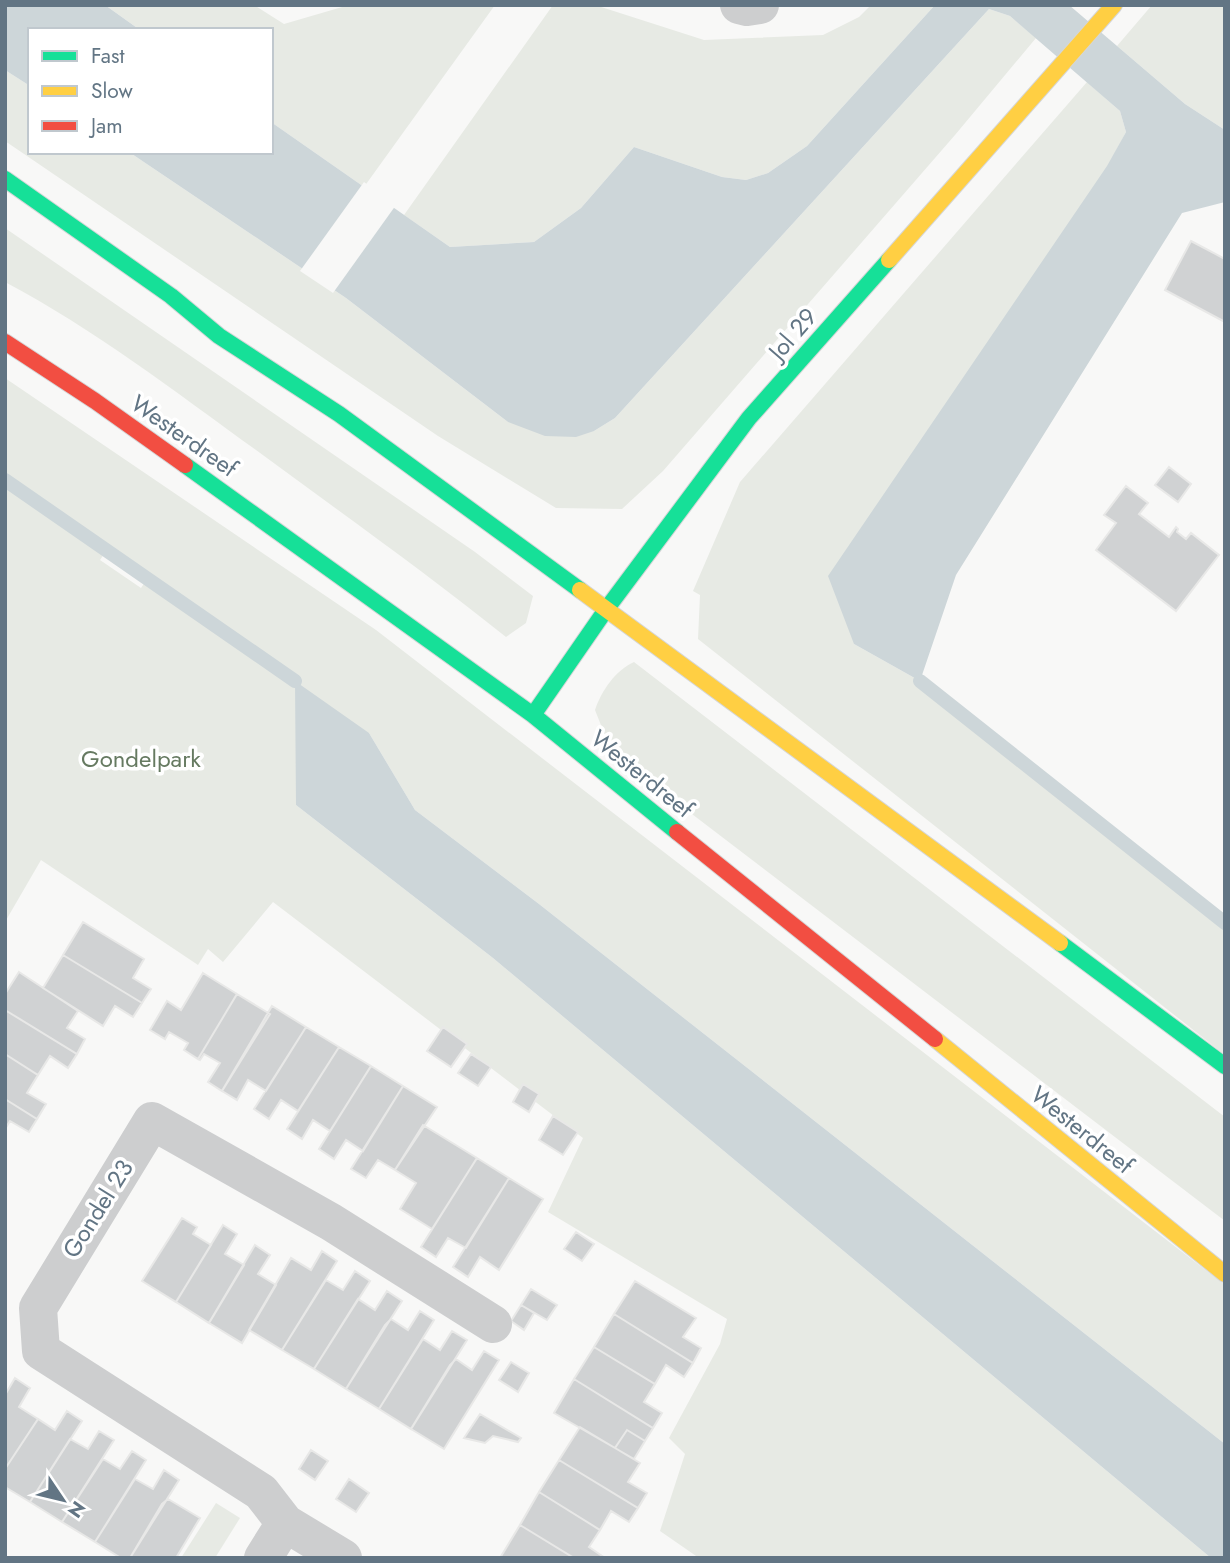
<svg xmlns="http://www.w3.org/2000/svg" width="1230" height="1563" viewBox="0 0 1230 1563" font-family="Jost,sans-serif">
<rect width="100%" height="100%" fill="#f8f8f7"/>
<path fill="#e7eae4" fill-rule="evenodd" d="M105,5H254L284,24L349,5H495L364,187L271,122V30H140Z
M553,5H595L704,40L823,35L859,17L871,5H935L807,146L768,173L746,180L722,177L634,147L581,208L534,242L450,247L404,215Z
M1152,5H1225V130L1185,104L1117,46Z
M989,9L1010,16L1036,38L955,135L663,471L622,509L556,508L438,436L5,141V70L30,86V152H129L346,298L508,422L594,431L615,418Z
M1087,82L1120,111L1126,132L854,644L920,681L1225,923V1055L698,639L700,595L693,591L740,482Z
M5,228L475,552L533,596L526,623L506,637C425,572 340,512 256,450C174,391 94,329 5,282Z
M5,378L376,630L1225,1285V1444L539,904L415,810L369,733L296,805L493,958L1211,1558H699L660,1531L685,1454L669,1438L720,1344L727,1319L548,1212L583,1138L273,902L223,962L208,949L198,965L41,860L5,922ZM106,551L147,579L141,588L100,560Z
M634,662L1225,1117V1221L612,753L595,710C602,690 615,671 634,662Z
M216,1503L240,1518L215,1558H181Z"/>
<path fill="#cdd6d9" d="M5,5H105L140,30H30V86L5,70Z
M935,5H1069L1185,104L1225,130V202L1182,213L956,575L920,681L854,644L828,576L1107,166L1126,132L1120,111L1010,16L989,9L615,418L594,431L576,437L545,436L508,422L346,298L129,152H271V122L450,247L534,242L581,208L634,147L722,177L746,180L768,173L807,146Z
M295,681L369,733L415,810L539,904L1225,1444V1558H1211L493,958L296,805Z"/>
<path fill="#f8f8f7" d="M364,182L396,205L333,293L300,271Z"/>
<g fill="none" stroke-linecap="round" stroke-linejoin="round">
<path stroke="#cdd6d9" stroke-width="14" d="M5,480L295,681
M920,681L1225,923"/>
</g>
<path fill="#d0d2d3" stroke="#e8e8e7" stroke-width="2" d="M1191,241L1225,259V322L1165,290Z
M1169,467L1191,484L1178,502L1155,485Z
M1126,486L1148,503L1139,514L1169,537L1176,527L1178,529L1177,532L1186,539L1191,533L1219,555L1176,611L1096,550L1116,523L1104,515Z
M83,922L144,959L133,978L151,989L142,1003L63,955Z
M63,955L142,1003L133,1017L115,1006L103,1026L43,988Z
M19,972L78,1011L67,1028L85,1039L77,1054L5,1010V994Z
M203,973L237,994L198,1059L184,1050L188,1043L169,1032L165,1039L150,1030L167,1001L181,1010Z
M237,994L270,1014L222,1091L208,1082L220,1063L204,1054L200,1060L198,1059Z
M272,1006L306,1027L266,1091L248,1080L237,1100L222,1091Z
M5,1010L77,1054L68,1068L50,1056L38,1075L5,1054Z
M306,1027L339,1047L298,1111L281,1100L269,1119L254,1109Z
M443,1027L467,1044L451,1067L427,1051Z
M339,1047L371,1066L330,1131L313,1120L302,1139L287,1129Z
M5,1054L38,1075L27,1093L46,1104L37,1119L5,1099Z
M471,1054L491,1067L478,1086L458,1073Z
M371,1066L403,1086L363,1151L346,1140L334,1159L319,1149Z
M523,1084L539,1094L529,1112L513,1102Z
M403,1086L437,1107L395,1170L378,1160L366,1178L351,1169Z
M5,1099L37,1119L29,1132L10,1121L5,1129Z
M553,1116L578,1132L563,1155L539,1140Z
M423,1125L477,1158L432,1229L400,1209L416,1183L395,1170Z
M477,1158L509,1178L466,1248L448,1238L436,1257L421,1247Z
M509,1178L543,1199L499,1270L480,1257L468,1277L453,1267Z
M182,1218L197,1227L193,1234L211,1245L176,1302L142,1281Z
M223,1225L237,1234L225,1254L244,1265L209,1323L176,1302Z
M576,1232L594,1244L582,1261L564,1249Z
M255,1245L270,1255L258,1274L276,1285L242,1343L209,1323Z
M322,1251L337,1261L282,1350L249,1330L291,1258L311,1270Z
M355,1271L370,1281L314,1369L282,1350L326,1280L343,1290Z
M635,1281L696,1318L683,1337L701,1348L693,1363L614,1314Z
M531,1289L557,1305L547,1320L521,1305Z
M387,1291L402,1301L346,1389L314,1369L358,1299L375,1310Z
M521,1305L534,1313L524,1330L511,1321Z
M420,1311L434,1320L379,1409L346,1389L385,1325L391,1319L408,1330Z
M614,1314L693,1363L684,1377L666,1365L655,1384L594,1347Z
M452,1331L467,1340L411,1429L379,1409L423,1339L440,1350Z
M594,1347L655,1384L644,1402L662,1413L653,1428L574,1379Z
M484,1351L499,1360L444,1449L411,1429L450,1365L456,1359L472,1370Z
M511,1362L529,1373L518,1392L499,1380Z
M15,1378L30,1388L19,1407L38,1419L5,1469V1395Z
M574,1379L653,1428L645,1441L627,1430L615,1448L554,1413Z
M67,1411L82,1421L30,1502L5,1487V1469L38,1419L55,1430Z
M480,1414L521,1438L518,1442L493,1436L485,1443L464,1438Z
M580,1427L640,1463L628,1482L647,1493L638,1508L559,1460Z
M627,1430L645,1441L634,1459L615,1448Z
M99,1431L114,1440L62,1522L30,1502L70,1439L88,1449Z
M311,1450L328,1461L315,1480L299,1469Z
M132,1451L146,1460L95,1542L62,1522L103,1459L120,1469Z
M559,1460L638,1508L629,1522L611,1511L600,1530L539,1492Z
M164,1470L179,1480L130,1558H121L95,1542L135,1479L153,1489Z
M349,1479L369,1493L356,1512L336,1499Z
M539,1492L600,1530L589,1547L605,1558H574L520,1525Z
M168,1499L200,1518L176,1558H130L162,1504Z
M520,1525L574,1558H500Z"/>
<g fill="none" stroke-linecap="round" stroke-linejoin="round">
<defs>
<path id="fast" d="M5,179L171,296L219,336L339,414L580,590
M185,465L533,715L677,832
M533,715L605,611L749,418L889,260
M1060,943L1225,1066"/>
<path id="slow" d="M889,260L1114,5
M580,590L1060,943
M935,1039L1225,1274"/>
<path id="jam" d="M5,342L95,401L185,465
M677,832L935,1039"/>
</defs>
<use href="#fast" stroke="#d5d6d7" stroke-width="18"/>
<use href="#slow" stroke="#d5d6d7" stroke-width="18"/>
<use href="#jam" stroke="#d5d6d7" stroke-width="18"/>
<path stroke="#cdcecf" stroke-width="38" d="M739,5L747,7L760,5
M285,1523L343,1558
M263,1558L285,1523L261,1492L41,1351L38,1308L152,1121L331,1222L493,1324"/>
<use href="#fast" stroke="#16e098" stroke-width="16"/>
<use href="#slow" stroke="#ffcf43" stroke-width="16"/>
<use href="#jam" stroke="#f24e42" stroke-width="16"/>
</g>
<g text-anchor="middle" stroke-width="7" stroke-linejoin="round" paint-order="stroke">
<g font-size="24" fill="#627584" stroke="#fff">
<text transform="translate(793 334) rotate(-49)" y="8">Jol 29</text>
<text transform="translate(184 436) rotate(35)" y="8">Westerdreef</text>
<text transform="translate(642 774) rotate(39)" y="8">Westerdreef</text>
<text transform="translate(1082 1130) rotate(39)" y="8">Westerdreef</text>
<text transform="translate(98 1209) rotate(-58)" y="8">Gondel 23</text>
</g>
<g font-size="24" fill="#667a61" stroke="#fff">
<text x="141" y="767">Gondelpark</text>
</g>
</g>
<rect width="1230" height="1563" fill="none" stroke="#627584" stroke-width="14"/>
<rect x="28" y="28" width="245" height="126" fill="#ffffff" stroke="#c0c8ce" stroke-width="2"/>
<rect x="42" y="51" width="35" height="10" fill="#16e098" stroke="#c0c8ce" stroke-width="2"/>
<text x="91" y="63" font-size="21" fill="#627584">Fast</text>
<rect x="42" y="86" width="35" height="10" fill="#ffcf43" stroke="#c0c8ce" stroke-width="2"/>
<text x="91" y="98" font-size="21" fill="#627584">Slow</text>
<rect x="42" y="121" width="35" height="10" fill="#f24e42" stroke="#c0c8ce" stroke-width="2"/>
<text x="91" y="133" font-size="21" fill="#627584">Jam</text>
<g transform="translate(63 1500) rotate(125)" stroke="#ffffff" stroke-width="5" paint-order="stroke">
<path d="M0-5L12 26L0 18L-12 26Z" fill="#627584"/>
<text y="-10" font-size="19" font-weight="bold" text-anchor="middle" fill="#627584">N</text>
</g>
</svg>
